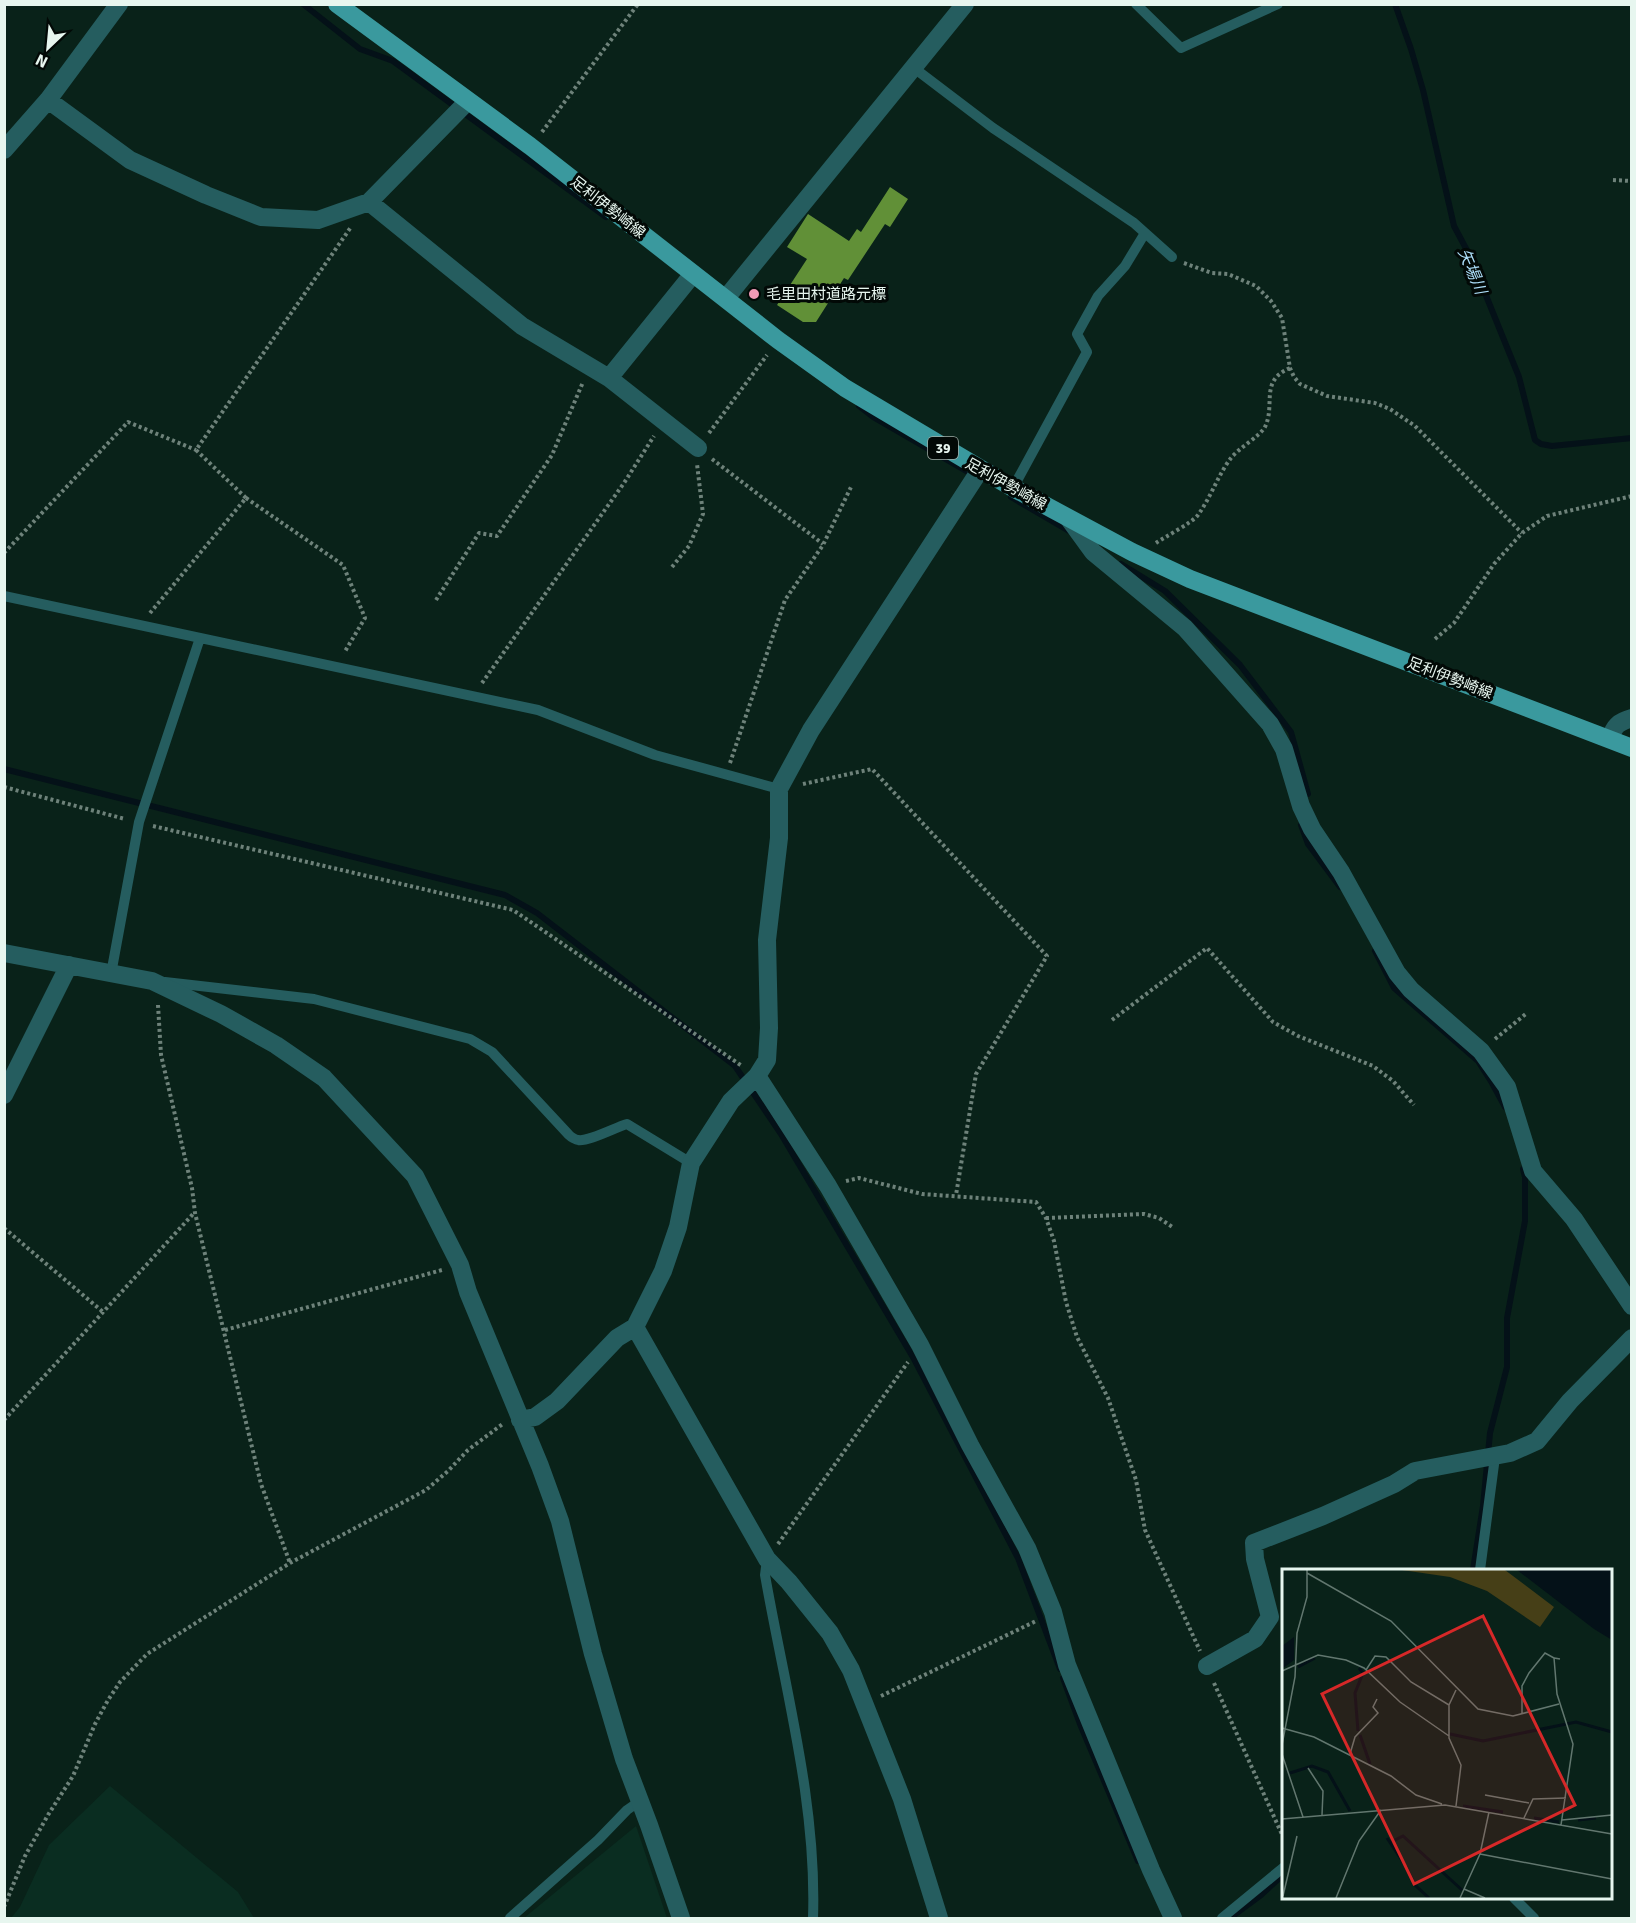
<svg xmlns="http://www.w3.org/2000/svg" width="1636" height="1923" viewBox="0 0 1636 1923" font-family="Signika,'Noto Sans JP',sans-serif">
<rect width="100%" height="100%" fill="#092219"/>
<path fill="#0a2d21" d="M110,1786L238,1892L254,1918H11L20,1907L49,1845Z
M636,1826L667,1918H524Z"/>
<g fill="none" stroke-linecap="round" stroke-linejoin="round">
<path stroke="#041118" stroke-width="6" d="M303,4L360,49L393,61L606,217
M1395,4L1411,49L1423,90L1454,226L1470,256L1519,377L1535,440L1541,444L1552,446L1632,438
M859,406L873,417L973,475
M1011,497L1069,531
M1121,564L1165,591L1240,665L1291,732L1308,794
M4,769L505,895L537,913L735,1066L781,1134L914,1359L1018,1558L1060,1669
M1301,825L1308,844L1340,887
M1375,951L1394,988L1478,1061L1492,1083L1505,1107
M1473,1570L1483,1506L1490,1433L1507,1367V1318L1525,1221V1177L1523,1169
M1063,1678L1080,1724L1138,1861
M1230,1918L1261,1895L1284,1874"/>
</g>
<path fill="#619037" d="M890,187L908,199L890,227L885,224L848,280L844,278L816,322H803L777,305L807,259L787,247L808,214L849,241L857,229L861,232Z"/>
<g fill="none" stroke-linecap="round" stroke-linejoin="round">
<path stroke="#6e827a" stroke-width="4" stroke-dasharray="3 3" stroke-linecap="butt" d="M542,132L638,4
M1613,180L1632,181
M1184,263L1212,273L1228,274L1256,286L1271,301L1282,318L1290,368L1294,377L1300,384L1327,396L1375,403L1390,409L1415,426L1522,533
M709,433L767,355
M712,459L823,544
M246,498L343,565L365,618L344,653
M1156,543C1166,536 1192,523 1198,515C1211,497 1218,475 1231,458C1239,448 1260,436 1265,427C1276,404 1259,381 1290,368
M4,553L128,422L196,450
M672,567L689,546L703,514L697,464
M436,600L479,533L497,536L552,455L583,382
M150,613L246,498L196,450L351,227
M1435,639L1454,623L1494,564L1522,533L1547,516L1632,496
M482,683L624,483L654,436
M730,763L785,600L823,545L851,487
M803,784L872,769L1047,956L976,1074L956,1195
M4,787L125,819
M153,826L513,910L742,1066
M158,1005L161,1055L192,1188L195,1213L261,1484L290,1563
M1112,1020L1207,948L1273,1022L1298,1036L1373,1066L1393,1081L1414,1105
M1495,1039L1527,1013
M846,1181L859,1178L922,1194L1036,1202L1046,1218L1054,1241L1066,1302L1077,1337L1108,1398L1136,1480L1145,1530L1200,1651
M1046,1218L1144,1214L1159,1218L1174,1228
M4,1228L103,1312
M225,1330L442,1270
M4,1420L194,1213
M778,1544L908,1362
M1214,1683L1284,1839
M881,1696L1036,1621
M4,1907L25,1856L48,1815L73,1776L95,1724L108,1700L120,1682L147,1654L290,1563L426,1490L448,1471L468,1450L504,1423"/>
<path stroke="#255d5f" stroke-width="10" d="M1136,4L1181,48L1278,4
M914,68L993,128L1134,223L1172,257
M1013,488L1087,352L1077,334L1098,296L1125,266L1145,233
M4,596L538,710L655,755L779,789
M111,974L139,822L200,638
M165,982L314,999L470,1039L492,1052L569,1135C571,1137 576,1140 578,1140C588,1142 616,1127 627,1124L691,1163
M767,1559L765,1575C785,1689 817,1803 813,1918
M1480,1570L1495,1457
M1514,1898L1534,1918
M510,1918L598,1840L627,1810L640,1801
M1222,1918L1284,1867"/>
<path stroke="#255d5f" stroke-width="18" d="M48,100L130,160L206,195L261,217L318,220L369,202L468,101
M4,150L48,100L119,4
M369,202L522,326L609,378L698,448
M726,298L965,4
M609,378L693,274
M1069,519L1093,552L1185,628L1270,724L1284,749L1301,806L1312,829L1341,872L1397,973L1411,990L1481,1051L1507,1087L1533,1171L1574,1219L1632,1306
M1610,739C1614,726 1618,722 1632,718
M4,953L152,981L221,1014L276,1045L324,1078L415,1176L460,1265L468,1292L540,1466L560,1521L593,1654L624,1759L649,1825L681,1918
M757,1076L828,1186L920,1345L970,1445L1027,1548L1053,1612L1067,1665L1151,1870L1173,1918
M4,1095L69,965
M635,1327L767,1559L789,1582L830,1633L851,1670L902,1799L939,1918
M520,1420L535,1417L557,1401L617,1338L635,1327L663,1271L678,1227L691,1163L731,1101L757,1076L767,1060L769,1028L767,940L779,838V789L811,730L980,470
M1207,1666L1255,1639L1270,1617L1255,1559L1254,1543L1323,1516L1394,1484L1415,1471L1510,1453L1537,1441L1570,1401L1632,1338"/>
<path stroke="#3a999e" stroke-width="18" d="M337,4L530,146L778,340L845,388L1013,488L1132,552L1190,579L1632,748"/>
</g>
<circle fill="#f09ab6" stroke="#020906" stroke-width="2" cx="754" cy="294" r="6"/>
<g text-anchor="middle" stroke-width="6" stroke-linejoin="round" paint-order="stroke">
<rect fill="#020906" stroke="#a2afa9" stroke-width="1.5" x="928" y="437" width="30" height="22" rx="4.5"/>
<g font-size="14" font-weight="bold" fill="#e7f6ef">
<text x="943" y="453">39</text>
</g>
<g font-size="15" fill="#e7f6ef" stroke="#020906">
<text transform="translate(608 207) rotate(38)" y="5">足利伊勢崎線</text>
<text transform="translate(1006 484) rotate(29)" y="5">足利伊勢崎線</text>
<text transform="translate(1450 678) rotate(21)" y="5">足利伊勢崎線</text>
</g>
<g font-size="15" fill="#e7f6ef" stroke="#020906" text-anchor="start">
<text x="766" y="299">毛里田村道路元標</text>
</g>
<g font-size="16" font-style="italic" fill="#addffa" stroke="#020906">
<text transform="translate(1473 271) rotate(67)" y="6">矢場川</text>
</g>
</g>
<g transform="translate(1282 1569)">
<rect width="330" height="330" fill="#092219"/>
<path d="M120,1H223L272,38L258,58L205,22L168,8Z" fill="#463f17"/>
<path d="M235,1H330V71L312,60ZM12,68V91L0,100V77Z" fill="#041118"/>
<path fill="none" stroke="#041118" stroke-width="3" d="M16,98L33,89M76,162L73,124L81,104L77,99M168,165L201,172L294,153L330,163M78,166L88,195M8,204L30,197L46,203L68,242M181,237L221,243M252,249L277,253M296,251L314,249M105,269L123,296M109,273L121,267L180,321M124,298L133,316L147,329"/>
<path fill="none" stroke="#62776f" stroke-width="1.5" d="M25,4L109,52L196,140L231,147L277,135M278,90L272,89L275,125L291,175L279,256M84,101L93,87L104,88L129,113L167,136M0,102L36,86L64,91L82,99L118,133L167,167M174,121L167,136V169L179,196L174,237M240,144V117L247,104L263,84L272,89M0,159L32,168L109,207L134,226L160,235M0,176L13,108L15,64L25,28V1M0,185L21,248M68,185L73,168L96,144L91,138L95,130M26,199L41,222L40,246M203,226L247,234M242,249L251,230L284,229M0,250L163,236L330,265M280,251L330,246M198,285L330,310M182,320L203,329M1,327L15,267M54,329L77,272L99,241M178,329L198,285L207,243"/>
<path fill="#d62828" fill-opacity="0.15" stroke="#d62828" stroke-width="3" d="M201,47L293,236L132,315L40,125Z"/>
<rect width="330" height="330" fill="none" stroke="#e7f6ef" stroke-width="3"/>
</g>
<rect width="1636" height="1923" fill="none" stroke="#e7f6ef" stroke-width="12"/>
<g transform="translate(48 48) rotate(206)" stroke="#020906" stroke-width="4.5" paint-order="stroke">
<path d="M0-4.5L10 22L0 15L-10 22Z" fill="#e7f6ef"/>
<text y="-9" font-size="16" font-weight="bold" text-anchor="middle" fill="#e7f6ef">N</text>
</g>
</svg>
